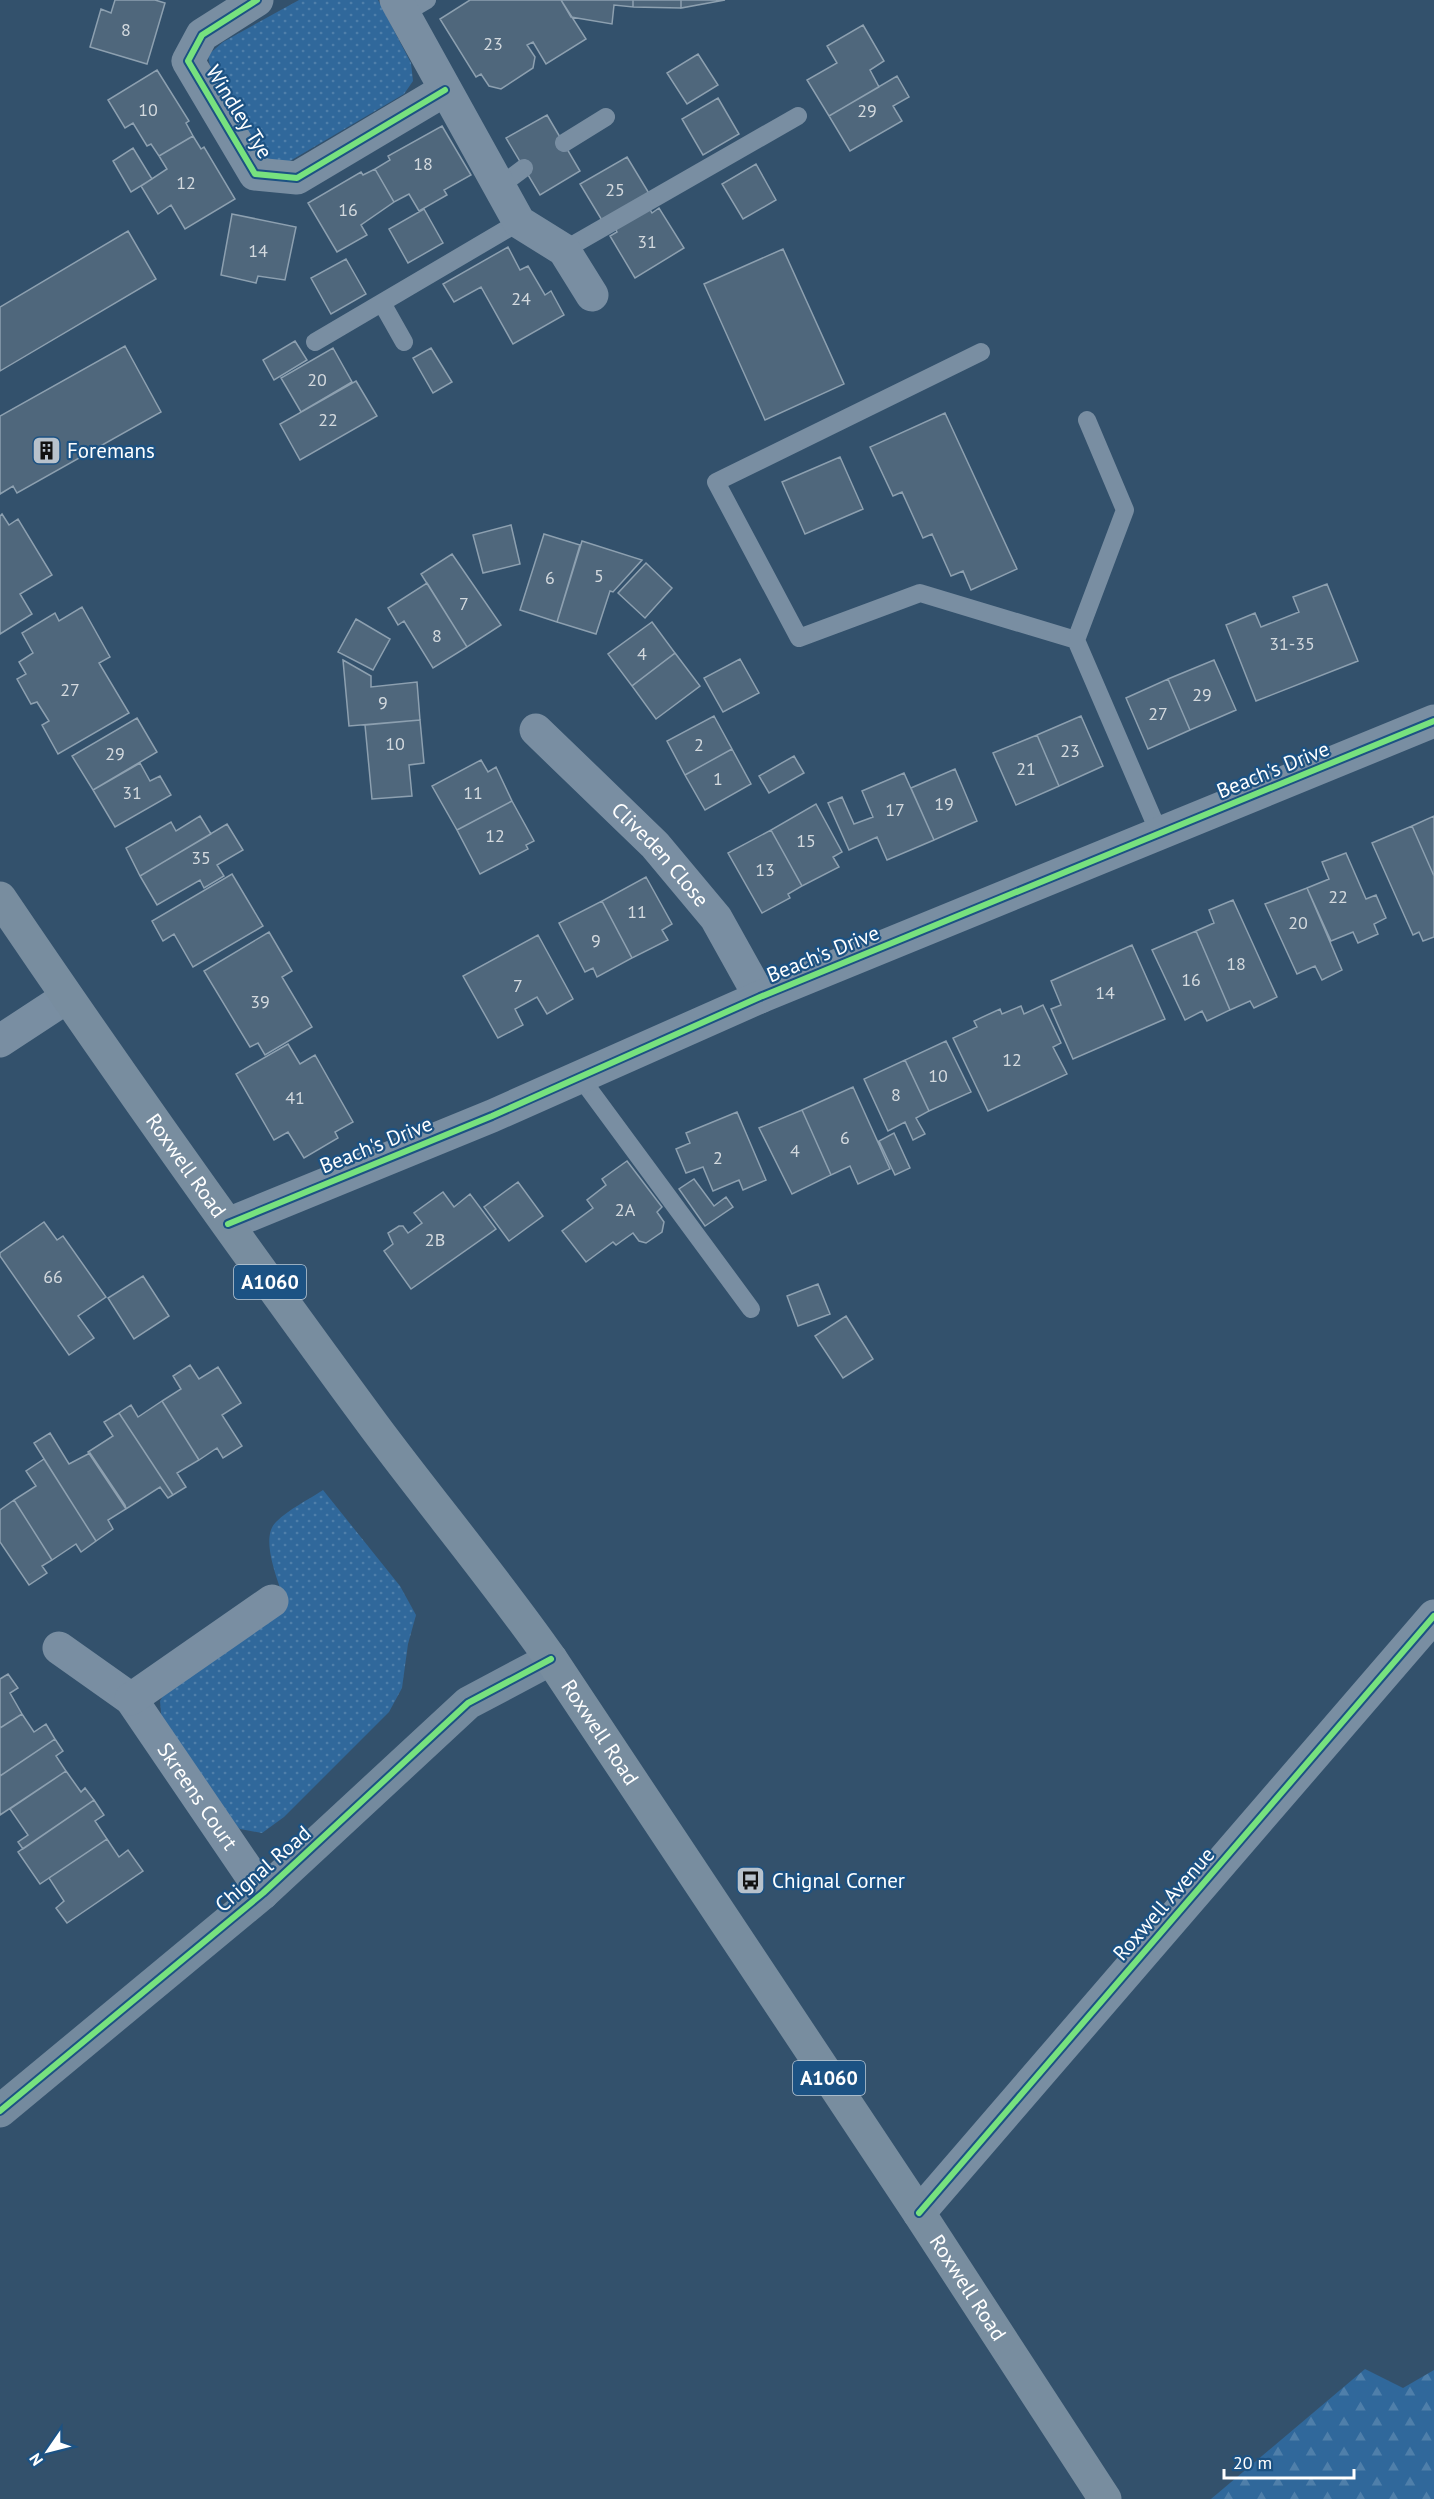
<svg xmlns="http://www.w3.org/2000/svg" width="1434" height="2499" viewBox="0 0 1434 2499" font-family="'PT Sans',sans-serif">
<defs>
<pattern id="grass-dots" width="8" height="8" patternUnits="userSpaceOnUse" patternTransform="scale(1.5)"><rect width="8" height="8" fill="#30689b"/><path d="M2 2h.1M6 6h.1" fill="none" stroke="#4f7faa" stroke-width="1.8" stroke-linecap="round"/></pattern>
<pattern id="forest-firs" width="22" height="20" patternUnits="userSpaceOnUse" patternTransform="scale(1.5)"><rect width="22" height="20" fill="#30689b"/><path d="M5 1l3.5 6h-7zM16 11l3.5 6h-7z" fill="#4f7faa"/></pattern>
</defs>
<rect width="100%" height="100%" fill="#33516c"/>
<path fill="url(#grass-dots)" d="M299,0H378L411,63L413,81L404,94L290,161L273,166L253,153L213,84L208,55L223,42Z
M323,1490L400,1586L416,1615L408,1644L402,1688L389,1712L284,1817L262,1833L240,1829L225,1816L162,1724L160,1701L169,1685L285,1602C279,1583 259,1538 276,1522C289,1509 308,1500 323,1490Z"/>
<path fill="url(#forest-firs)" d="M1365,2369L1403,2388L1434,2370V2499H1211Z"/>
<path fill="#4f677c" stroke="#8da0b0" stroke-width="1.5" d="M115,0H155L165,3L147,64L90,47L101,9L111,13Z
M470,0H561L586,39L546,64L533,42L527,45L535,57L533,68L501,89L489,86L481,74L476,77L440,19Z
M561,0H633V7L614,5L612,24L571,17Z
M633,0H681V8L633,7Z
M681,0H725L681,8Z
M863,25L884,61L870,70L879,87L829,116L807,80L837,63L827,46Z
M698,54L718,85L687,104L667,73Z
M157,70L189,121L186,123L193,136L159,156L151,144L147,146L133,123L125,128L108,100Z
M897,76L909,97L893,106L902,121L850,151L829,116Z
M718,98L739,134L703,155L682,119Z
M547,115L580,171L540,195L506,138Z
M442,126L471,175L444,190L447,195L419,211L409,194L394,202L375,169L390,160L388,156Z
M193,136L201,149L204,147L235,199L185,229L171,205L158,214L141,186L167,169L159,156Z
M133,148L152,179L131,192L113,161Z
M627,157L650,195L603,222L580,184Z
M756,164L776,200L743,219L722,184Z
M375,169L394,202L361,225L367,235L337,252L308,203L361,172L363,175Z
M644,199L652,213L659,208L684,248L635,278L610,236L617,232L610,219Z
M424,209L443,243L408,263L389,229Z
M232,214L296,227L285,280L258,276L256,283L221,275Z
M128,231L156,279L0,371V307Z
M508,247L520,270L528,266L545,295L551,291L564,315L513,344L481,287L454,302L443,284Z
M783,249L844,384L765,420L704,284Z
M346,259L366,294L331,314L311,278Z
M295,341L307,360L274,380L263,360Z
M125,346L161,412L17,493L13,486L0,494V416Z
M333,348L352,382L301,412L281,378Z
M431,348L452,382L433,393L413,358Z
M356,381L377,416L300,460L280,424Z
M945,413L1017,569L971,590L963,571L951,576L932,534L923,538L902,492L893,496L870,447Z
M840,457L863,509L805,534L782,482Z
M2,514L9,525L18,519L52,575L20,594L32,614L0,634V516Z
M511,525L520,564L483,573L473,535Z
M544,534L580,545L557,622L520,610Z
M582,541L642,560L613,592L610,591L596,634L557,622Z
M452,554L501,625L467,647L421,574Z
M646,563L672,588L645,618L618,593Z
M427,583L467,647L433,668L404,621L398,625L388,608Z
M1327,584L1358,661L1256,701L1226,625L1255,613L1261,627L1299,612L1293,597Z
M82,607L110,657L99,663L129,713L58,754L42,725L49,721L37,702L31,704L17,679L26,674L19,662L33,653L22,633L55,613L59,621Z
M356,619L390,639L373,670L338,652Z
M652,622L675,653L632,686L608,654Z
M675,653L700,686L656,719L632,686Z
M740,659L759,693L723,712L704,678Z
M343,660L371,676V687L417,682L420,720L349,726Z
M1214,660L1236,710L1190,730L1168,679Z
M1168,679L1190,730L1148,749L1126,698Z
M714,716L732,749L685,775L667,741Z
M1081,716L1103,766L1059,786L1037,735Z
M137,718L157,752L93,790L72,756Z
M420,720L424,763L409,765L412,796L372,799L365,725Z
M1037,735L1059,786L1016,805L993,753Z
M732,749L751,784L705,810L685,775Z
M794,756L804,773L769,793L759,776Z
M481,760L488,772L496,767L512,801L457,830L432,786Z
M140,763L150,781L160,776L171,795L115,827L93,790Z
M955,769L977,821L934,840L911,788Z
M904,773L934,840L887,860L877,837L849,850L828,803L842,797L854,824L873,817L862,791Z
M512,801L534,841L526,845L528,849L480,874L457,830Z
M816,804L842,852L833,857L839,867L802,886L771,830Z
M200,816L211,834L140,876L126,848L171,822L176,831Z
M1434,816V876L1412,826Z
M227,824L243,850L217,865L224,876L204,888L200,880L157,905L140,876Z
M1412,826L1434,876V937L1423,941L1419,932L1413,935L1372,843Z
M771,830L802,886L788,894L790,898L762,913L728,853Z
M1346,853L1366,899L1376,895L1386,918L1374,924L1378,934L1358,943L1353,932L1331,941L1307,888L1329,879L1322,862Z
M232,874L263,926L193,967L174,934L163,941L152,921Z
M646,877L672,924L662,930L668,940L632,958L602,901Z
M1307,888L1342,970L1322,980L1315,966L1297,974L1265,904Z
M1233,900L1277,997L1254,1008L1250,1001L1230,1010L1196,931L1214,923L1209,910Z
M602,901L632,958L597,977L593,968L585,972L559,923Z
M1196,931L1230,1010L1207,1021L1202,1011L1185,1020L1152,950Z
M269,932L292,971L282,977L312,1027L265,1055L258,1043L250,1047L204,971Z
M538,935L573,999L547,1014L537,997L515,1009L523,1025L498,1038L463,976Z
M1132,945L1165,1019L1073,1059L1051,1009L1061,1005L1051,981Z
M1043,1005L1061,1043L1053,1047L1067,1074L988,1111L953,1038L977,1027L974,1021L1000,1009L1002,1014L1021,1006L1024,1014Z
M946,1041L971,1092L929,1111L905,1060Z
M288,1044L300,1064L315,1055L353,1122L335,1132L338,1138L304,1158L288,1132L274,1140L236,1074Z
M905,1060L929,1111L916,1118L925,1134L913,1140L905,1122L888,1131L864,1079Z
M853,1087L890,1169L858,1184L850,1166L831,1175L802,1110Z
M802,1110L831,1175L792,1194L759,1128Z
M737,1112L766,1180L743,1190L739,1180L713,1191L703,1167L686,1173L676,1149L690,1143L686,1133Z
M894,1133L910,1168L895,1175L879,1141Z
M627,1161L662,1207L657,1212L664,1222L662,1232L646,1243L639,1241L633,1233L616,1245L613,1242L586,1262L562,1231L593,1208L587,1200L606,1185L602,1179Z
M694,1179L714,1206L726,1197L733,1207L705,1226L679,1189Z
M518,1182L543,1216L509,1241L484,1207Z
M443,1192L454,1207L470,1194L496,1229L411,1289L384,1251L393,1244L388,1233L399,1226H403L408,1233L422,1223L414,1213Z
M44,1222L57,1240L63,1236L106,1297L78,1316L94,1338L69,1355L0,1256V1253Z
M143,1276L169,1316L134,1339L108,1298Z
M818,1284L830,1314L798,1326L787,1296Z
M846,1316L873,1359L843,1378L815,1336Z
M190,1365L199,1379L218,1367L241,1403L222,1415L242,1446L223,1458L217,1448L199,1460L162,1401L181,1389L173,1376Z
M162,1401L199,1460L177,1473L186,1487L173,1495L119,1413L131,1405L138,1417Z
M119,1413L173,1495L168,1498L160,1487L126,1509L88,1452L113,1436L104,1422Z
M50,1433L69,1464L90,1453L125,1505L126,1509L108,1520L113,1529L96,1541L34,1443Z
M44,1459L96,1541L81,1552L76,1544L52,1560L14,1500L36,1486L26,1471Z
M14,1500L52,1560L42,1566L47,1573L29,1585L0,1542V1510Z
M8,1674L18,1688L10,1693L22,1714L0,1728V1679Z
M22,1714L34,1732L46,1724L55,1739L0,1776V1728Z
M55,1739L63,1751L56,1756L66,1771L0,1815V1776Z
M66,1771L81,1792L85,1788L94,1800L23,1849L18,1842L28,1835L10,1809Z
M94,1800L104,1815L95,1821L107,1839L40,1884L18,1852Z
M107,1839L119,1857L128,1850L143,1871L67,1923L56,1908L64,1901L49,1878Z"/>
<g fill="none" stroke-linecap="round" stroke-linejoin="round">
<path stroke="#798ea2" stroke-width="18" d="M403,14L427,0
M564,143L606,117
M500,186L524,168
M564,250L798,116
M382,303L404,342
M315,342L519,222
M981,352L716,482L799,638L920,593L1076,640L1160,835
M1076,640L1125,510L1087,420
M580,1077L751,1309"/>
<g stroke="#798ea2" stroke-width="33">
<path d="M257,0L202,35L188,61L255,174L297,178L445,90"/>
<path d="M396,0L519,222L564,250L592,295"/>
<path id="s1" d="M536,730L655,845L716,918L760,997"/>
<path d="M0,1041L67,997"/>
<path d="M228,1224L492,1116L760,997L1434,721"/>
<path id="s2" d="M59,1648L131,1699L263,1893"/>
<path d="M131,1699L272,1601"/>
<path d="M919,2213L1434,1616"/>
</g>
<path stroke="#748a9e" stroke-width="33" d="M0,2111L263,1893L468,1703L551,1659"/>
<path stroke="#788d9f" stroke-width="33" id="s3" d="M0,898C121,1077 246,1252 374,1426C432,1504 495,1579 551,1659L919,2213L1105,2499"/>
<defs>
<path id="cycleway" d="M257,0L202,35L188,61L255,174L297,178L445,90
M228,1224L492,1116L760,997L1434,721
M0,2111L263,1893L468,1703L551,1659
M919,2213L1434,1616"/>
</defs>
<use href="#cycleway" stroke="#1c5283" stroke-width="10"/>
<use href="#cycleway" stroke="#77e17e" stroke-width="6"/>
</g>
<defs>
<symbol id="building-square" viewBox="-11 -11 22 22"><rect x="-9" y="-9" width="18" height="18" rx="4" fill="#b8c2cc" stroke="#1c5283"/><path d="M-4-6H4V6H1V3H-1V6H-4ZM-2.5-4.3h1.7v1.8h-1.7ZM.8-4.3h1.7v1.8H.8ZM-2.5-1h1.7V.8h-1.7ZM.8-1h1.7V.8H.8Z" fill="#111"/></symbol>
<symbol id="bus-square" viewBox="-11 -11 22 22"><rect x="-9" y="-9" width="18" height="18" rx="4" fill="#b8c2cc" stroke="#1c5283"/><path d="M-5-6H5V4H4V6H2V4H-2V6H-4V4H-5ZM-3.5-4V0h7V-4ZM-3.5 1.2v1.5H-2V1.2ZM2 1.2v1.5H3.5V1.2Z" fill="#111"/></symbol>
</defs>
<g fill-rule="evenodd">
<use href="#building-square" x="30" y="434" width="33" height="33"/>
<use href="#bus-square" x="734" y="1864" width="33" height="33"/>
</g>
<g text-anchor="middle" stroke-width="4.5" stroke-linejoin="round" paint-order="stroke">
<g font-size="18" fill="#d3d9de">
<text x="126" y="36">8</text>
<text x="493" y="50">23</text>
<text x="148" y="116">10</text>
<text x="867" y="117">29</text>
<text x="423" y="170">18</text>
<text x="186" y="189">12</text>
<text x="615" y="196">25</text>
<text x="348" y="216">16</text>
<text x="647" y="248">31</text>
<text x="258" y="257">14</text>
<text x="521" y="305">24</text>
<text x="317" y="386">20</text>
<text x="328" y="426">22</text>
<text x="599" y="582">5</text>
<text x="550" y="584">6</text>
<text x="464" y="610">7</text>
<text x="437" y="642">8</text>
<text x="1292" y="650">31-35</text>
<text x="642" y="660">4</text>
<text x="70" y="696">27</text>
<text x="1202" y="701">29</text>
<text x="383" y="709">9</text>
<text x="1158" y="720">27</text>
<text x="395" y="750">10</text>
<text x="699" y="751">2</text>
<text x="1070" y="757">23</text>
<text x="115" y="760">29</text>
<text x="1026" y="775">21</text>
<text x="718" y="785">1</text>
<text x="132" y="799">31</text>
<text x="473" y="799">11</text>
<text x="944" y="810">19</text>
<text x="895" y="816">17</text>
<text x="495" y="842">12</text>
<text x="806" y="847">15</text>
<text x="201" y="864">35</text>
<text x="765" y="876">13</text>
<text x="1338" y="903">22</text>
<text x="637" y="918">11</text>
<text x="1298" y="929">20</text>
<text x="596" y="947">9</text>
<text x="1236" y="970">18</text>
<text x="1191" y="986">16</text>
<text x="518" y="992">7</text>
<text x="1105" y="999">14</text>
<text x="260" y="1008">39</text>
<text x="1012" y="1066">12</text>
<text x="938" y="1082">10</text>
<text x="896" y="1101">8</text>
<text x="295" y="1104">41</text>
<text x="845" y="1144">6</text>
<text x="795" y="1157">4</text>
<text x="718" y="1164">2</text>
<text x="625" y="1216">2A</text>
<text x="435" y="1246">2B</text>
<text x="53" y="1283">66</text>
</g>
<g fill="#1c5283" stroke="#bbcbda" stroke-width="1.5">
<rect x="234" y="1265" width="72" height="34" rx="4.5"/>
<rect x="793" y="2061" width="72" height="34" rx="4.5"/>
</g>
<g font-size="20" font-weight="bold" fill="#fff">
<text x="270" y="1289">A1060</text>
<text x="829" y="2085">A1060</text>
</g>
<g font-size="21" fill="#fff" stroke="#1c5283">
<text transform="translate(239 112) rotate(58)" y="7">Windley Tye</text>
<text transform="translate(1273 770) rotate(-22)" y="7">Beach's Drive</text>
<text dy="7" stroke="none"><textPath href="#s1" startOffset="176">Cliveden Close</textPath></text>
<text transform="translate(823 954) rotate(-22)" y="7">Beach's Drive</text>
<text transform="translate(376 1145) rotate(-22)" y="7">Beach's Drive</text>
<text dy="7" stroke="none"><textPath href="#s3" startOffset="326">Roxwell Road</textPath></text>
<text dy="7" stroke="none"><textPath href="#s3" startOffset="1028">Roxwell Road</textPath></text>
<text dy="7" stroke="none"><textPath href="#s2" startOffset="206">Skreens Court</textPath></text>
<text transform="translate(263 1869) rotate(-41)" y="7">Chignal Road</text>
<text transform="translate(1164 1904) rotate(-49)" y="7">Roxwell Avenue</text>
<text dy="7" stroke="none"><textPath href="#s3" startOffset="1694">Roxwell Road</textPath></text>
</g>
<g font-size="21" fill="#fff" stroke="#1c5283" text-anchor="start">
<text x="67" y="458">Foremans</text>
<text x="772" y="1888">Chignal Corner</text>
</g>
</g>
<g transform="translate(48 2451) rotate(235)" stroke="#1c5283" stroke-width="4.5" paint-order="stroke">
<path d="M0-4.5L10 22L0 15L-10 22Z" fill="#ffffff"/>
<text y="-9" font-size="16" font-weight="bold" text-anchor="middle" fill="#ffffff">N</text>
</g>
<path d="M1224 2469v9h130v-9" fill="none" stroke="#ffffff" stroke-width="3"/>
<text x="1233" y="2469" font-size="18" fill="#ffffff" stroke="#1c5283" stroke-width="4.5" paint-order="stroke">20 m</text>
</svg>
